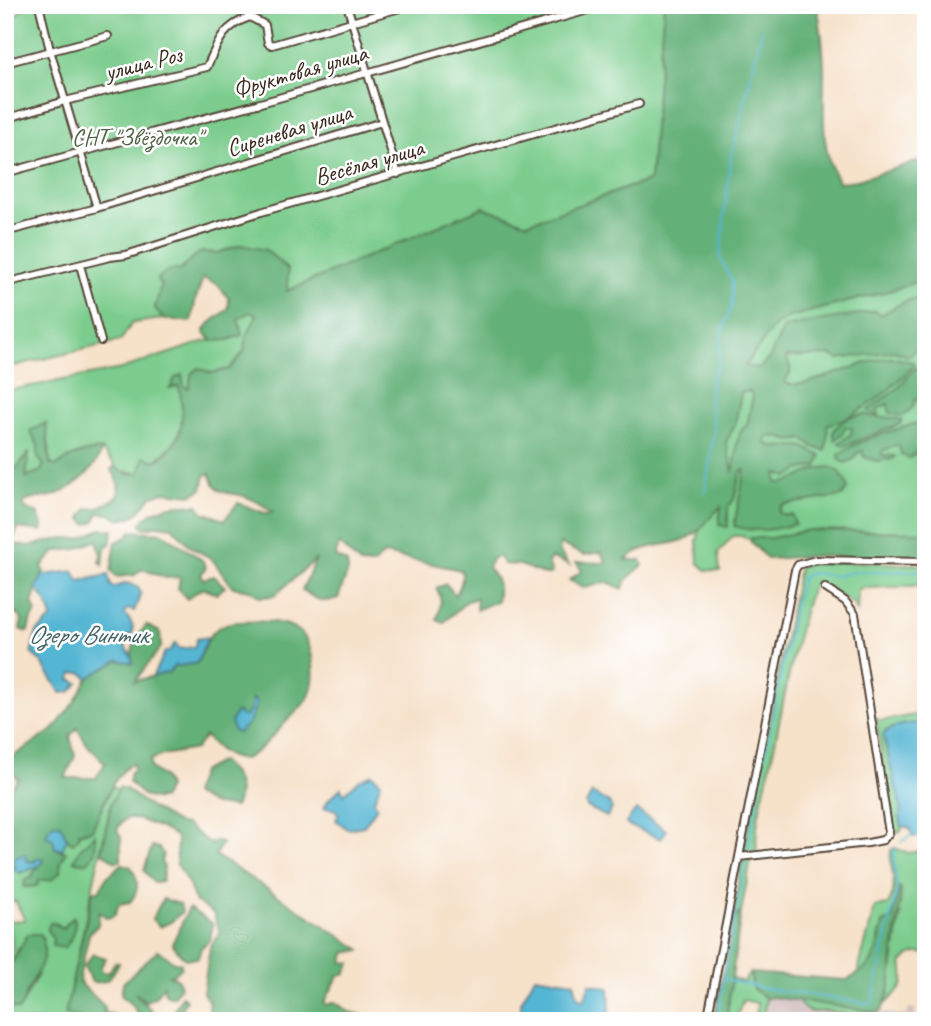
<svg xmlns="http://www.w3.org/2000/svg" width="931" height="1026" viewBox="0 0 931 1026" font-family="Caveat,sans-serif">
<rect width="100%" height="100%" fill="#fff"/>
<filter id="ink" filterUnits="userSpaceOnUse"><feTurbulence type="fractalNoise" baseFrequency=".0143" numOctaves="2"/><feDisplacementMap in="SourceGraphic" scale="14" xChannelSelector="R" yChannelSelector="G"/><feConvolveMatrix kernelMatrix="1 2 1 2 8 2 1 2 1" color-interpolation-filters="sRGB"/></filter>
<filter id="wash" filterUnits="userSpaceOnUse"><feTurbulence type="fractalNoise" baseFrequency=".00686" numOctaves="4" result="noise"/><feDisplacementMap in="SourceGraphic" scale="28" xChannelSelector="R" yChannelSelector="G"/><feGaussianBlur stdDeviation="1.57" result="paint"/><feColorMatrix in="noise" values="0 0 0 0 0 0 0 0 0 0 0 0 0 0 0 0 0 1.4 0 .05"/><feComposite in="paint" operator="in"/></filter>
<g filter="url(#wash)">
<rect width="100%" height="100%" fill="#f6e1c9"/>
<path fill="#d1bfbd" d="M773,997L907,1016L909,1008L915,1009L914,1019L926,1021H762L766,998Z"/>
<path fill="#7bcc8d" stroke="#5b7b56" stroke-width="2" fill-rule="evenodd" d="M26,5H664L650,180L527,223L483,207L287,291L241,245L217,253L206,252L191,259L181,270H169L161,286L155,308L163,319L132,323L121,340L107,344L5,368V26Z
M915,282L926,289V295L904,302L881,315L785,327L926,333V542L754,541L741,536H733L718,553L720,571L706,570L698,562L697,541L742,358L751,357L774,326L789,317L889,291Z
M250,311L258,315L246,337L244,352L229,369L212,373L189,388L184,387L182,375L171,387L179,385C188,437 179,443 139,473L120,471L102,450C85,451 71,455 57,466L50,464C51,451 47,436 45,423C41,438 34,452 44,465L41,471L26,478L28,454L17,468L5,467V391L121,369L206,341L228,340L238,319Z
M860,562L926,565V584C903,589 881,586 858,589L857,611L853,604L827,587L821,589L814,585L811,589C793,646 783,704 771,762C765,790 753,823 757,851L743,853L799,568L808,563Z
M926,713V722L901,725L885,731L884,740L901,807C901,815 902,822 902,830L896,833L892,832L876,718L881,721Z
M112,786L118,790L111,803L65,1014L95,1021H5V1005L18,1010C27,999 30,987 38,975L19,947L13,961L5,969V954L12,950V939L6,921L25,920L16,902L5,900V871L15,869L21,873L39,866L25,887L36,886L39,880L60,872L61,861L66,853L62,849L67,839L73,843L79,832H87L102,809ZM75,921L69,943L52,946L56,923L64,929Z
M894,848L909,853L926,850V954C915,951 910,955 902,962C906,989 903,986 886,1003C894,974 894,944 901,914L893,919L878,945L875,961L857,975L875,907L888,905C900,884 889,872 891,850Z
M751,859L741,912L733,920L741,863Z
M750,973L753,989L766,998L762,1021H756L757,1003L743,1000L736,1019L727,1017L731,978L743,982Z
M798,1000L876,1012L879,1020L829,1011L811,1012L804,1009Z"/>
<path fill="#64b078" stroke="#506d4b" stroke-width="2" fill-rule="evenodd" d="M664,5H817C821,25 823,45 824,65C825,101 818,151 839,182L857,180L926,159V289L915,282L889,291L789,317L774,326L745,366L760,368L770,357L784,327L875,311L881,315L904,302L926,295V342L917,344L915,350L909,356L894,351L838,359L831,355L786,357C791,368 793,373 784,382C800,394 864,358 891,358C898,358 906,361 913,362L914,365C889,392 862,414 827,425L828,435L825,451L814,447L804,439C796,441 786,442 780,436L767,437L766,444L776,447L802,446L821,456L817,466L801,469L788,477L777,473L776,482C795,490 833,441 848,488L842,496L782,505L779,512L784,515H792L795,524C773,530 755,533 734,526L745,470L741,471L734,499L728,508V527L719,525L721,507C708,517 700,535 683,540C664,547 641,544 626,560H641L643,565L626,580L623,589L607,582L585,588L569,580L582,571L576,562L607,563L601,552L584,555L560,544V553L569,565L552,558L548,562L552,573L545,575L520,565L504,564L498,556L491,560L488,568C498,579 500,586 497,601L476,610L477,598L467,601L443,623L437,619C441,607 443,598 436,588L446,584L455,595C461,587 464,579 461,570L384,554L373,565L360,564L339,544L335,557L347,563L348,571L338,598C322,605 316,599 302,590L316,559L274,596L260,597L250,590L233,587L211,558L192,548L172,527L159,525L145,528L140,524C154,505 177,504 198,505L203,512L224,520L238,503L265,513L273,512C266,507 257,501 249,498C228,489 218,500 210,473L205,476L202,489L191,495L164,492L152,496L136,515L120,520L110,514L98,513L95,521L87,524L81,518L87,509L98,508L118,497C120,486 118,478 111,469L114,467L128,474L139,473L144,457L156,461C185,441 185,418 179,386L170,388L175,378L182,375L184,387L189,388L191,374L198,368L212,373L229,369L244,352L246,337L257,315L250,312L238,319L242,335L228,340L212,341L204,332L209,324L228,309L229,299L217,284L203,278L196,298L191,322L163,319L155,308L161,286L157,279L169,270H181L191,259L201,252L217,253L241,245L266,250L288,270L287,291L483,207L527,223L650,180ZM749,391L753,396L747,425C733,434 738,457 733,471L726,442L735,425L741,393Z
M926,363V399L915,400L913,407L903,416L890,413L888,404L877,409L879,414L877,416L868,410L898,388L914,369Z
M865,414C877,420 889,415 902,420L900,424L844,446L839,443L851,434L852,428L845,427L843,433L835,440L833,432C841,419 850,416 865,414Z
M926,420V453L915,454L909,458L901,454L899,446L896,445L882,451V455L895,456L893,459L876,461L864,457L862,451L857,453L853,460L845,463L840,460L839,455C854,440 904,428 926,420Z
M46,423L50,464L57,466C71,455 85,451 102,450C95,470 76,487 55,495C43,499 34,496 23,503L26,509L37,513L43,527L42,531L18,528L14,538L5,539V467L17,468L29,453L26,477L41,471L44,465L38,458V445L30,431Z
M101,529L113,530L110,544L105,547L103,565L100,562L101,556L97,540L77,549L56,551L42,566L44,571L32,603L36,613L30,622L28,632L20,629L22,620L18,614L8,617L5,614V544L12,550V544L29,546L64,538L79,539Z
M809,530L926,532V559L817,556L767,559L751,542V538H771Z
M131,531L163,533L202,560L206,567L201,575L203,579L214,576L225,587L216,594C202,585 200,589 187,599L178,589L180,577L166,578L142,569L135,575L116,577L111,571L116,542L127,537Z
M234,622C252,622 275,619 292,627C314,636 317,675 310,694C306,705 290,717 282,726C274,735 256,754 246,758C230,763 214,746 205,736L195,749L163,755L150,760L151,768L163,777L168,787L163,798C148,803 139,792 129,782V774L134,770L132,763C110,779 103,806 92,830L79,832V837L73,843L67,839L60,824L53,839L55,848L66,853L61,861L60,872L51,880H39L37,886L24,887L25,880L33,877V873L43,861H27L14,858L15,869L5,871V796L18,778L10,773L9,759L53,730L75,701L88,678L118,660L132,663C130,648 137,637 146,625L160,632L161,647L135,681L169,672L175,664L179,666L197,663C208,642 208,627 234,622ZM77,728L88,746L105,763L96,778H65L75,756L70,736Z
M221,761C236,775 244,788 235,807L214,805L193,794L201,772Z
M119,787L126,789L150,807L179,824L186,825L210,844L217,841L222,843L215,855L361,950L345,953L343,962L351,963L345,975H339L324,1003L328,1005L335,1002L349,1012L363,1015L360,1019L209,1021V1002L203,993L210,947L220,933L213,913L195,901L188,883L176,863L177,837C166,830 157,826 145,822C131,817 125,814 117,830L121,837V861H114L102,852L111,803Z
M95,834C96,847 97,854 86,863L74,861L79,850Z
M152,846L159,848L163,854L161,862L164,867L162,881L154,883L144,870Z
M122,864L130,866C139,879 140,890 130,902L119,904L114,916L107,918L99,912L98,925L89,934L79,978L80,983L105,1007L104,1013L112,1014L122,1021H92L65,1014L93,891H99L107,877Z
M899,887L901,889C901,907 897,922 895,939C891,964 894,989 881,1011L876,1012L773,997L766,998L753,989L750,973L847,980C878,964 875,955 883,923L893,919Z
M163,899L180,904L182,912L171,922L160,927L152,919Z
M189,908L213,924L210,940L201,948L198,958L185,959L172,944Z
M741,912L726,1021H714L733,920Z
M74,917C77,927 71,941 64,948L52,946L53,939L47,930L51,922L63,929L66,923Z
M28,934H40C51,952 39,970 30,986C25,995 25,1002 18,1010L5,1005V969L13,961Z
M158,950L174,962L181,963V968L174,974L169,975L178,979L180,987L173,997L165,994L164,985L155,997L146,1001L135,993L153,1012L165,1019L171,1015L182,996L186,1000L176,1021L141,1019L133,1006L121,995L123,983Z
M93,954L106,958L100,968L104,973L109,972L115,962L119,963C110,977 110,984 92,982L84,966Z"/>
<path fill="#54b6d3" stroke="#487078" stroke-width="2" d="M74,571L79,581L108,575L111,586L115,587L127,583L138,587L141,594L134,611L129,609L124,612C136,629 136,629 125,646L131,655L133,663L118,660L88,678L82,673H74L70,679L78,683L70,692L61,693L41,662L31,653L37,632L52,618L47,603L36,588L43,575Z
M208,637L197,663L179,666L175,665L169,672L152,677L165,652L170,651L175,643L180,649L194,647L197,639Z
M252,698L257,703L249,723L238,733L233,730L231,721L236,712L245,717L251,709Z
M926,722V835L913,837L909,828L902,826L900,818L901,807L883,735C894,723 911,724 926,722Z
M372,774L381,782L374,801L377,807L364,826L347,829L336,820L339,814L334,809L324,808L329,799L341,788L344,794L358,781Z
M592,793L609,803L612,809L607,817L587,807L586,804Z
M636,810L666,830L661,839L627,825L626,823Z
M54,824H60L67,839L62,849L55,848L53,839L46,836L49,828Z
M25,854L27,861L35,862L37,858L44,860L39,866L20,873L15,869L14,858Z
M535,976L574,982L578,997L584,1000L590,984L609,988L610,1003L609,1021H590L580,1017V1021H521V1002Z"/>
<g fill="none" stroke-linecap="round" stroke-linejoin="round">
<path stroke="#54b6d3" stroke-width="2" d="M705,493L714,430L710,401L711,380L718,365L722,332L732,305V281L720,258L730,163L762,30
M901,842L912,835
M747,852L792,616L802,577L812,573L836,576L854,572L926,571
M723,979L768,989L872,1004L897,888L893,855L896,848
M718,1021L723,979L745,862"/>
</g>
</g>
<g filter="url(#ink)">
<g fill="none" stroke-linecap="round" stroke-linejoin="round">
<defs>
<path id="minor" d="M39,5L50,50L97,208
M347,5L398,174
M5,63L108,36
M5,119L65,101L207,67C218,42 223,26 250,17L265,25L268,43L272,45L410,5
M5,173L275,99L606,5
M5,232L97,208L382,122
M80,265L101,341
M5,283L110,257L126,255L261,212L639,104
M739,857L868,843L883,840L889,833L855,614L845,601L825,588
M707,1021L795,570L798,565L816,560L926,562"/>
</defs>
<use href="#minor" stroke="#574538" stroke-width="10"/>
<use href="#minor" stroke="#fff" stroke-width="6"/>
</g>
</g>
<g text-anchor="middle" stroke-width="5" stroke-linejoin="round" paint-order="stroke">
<g font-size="24" fill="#3b2a1e" stroke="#fff">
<text transform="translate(143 63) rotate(-14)" y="8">улица Роз</text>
<text transform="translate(300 71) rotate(-16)" y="8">Фруктовая улица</text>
<text transform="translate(289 130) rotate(-17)" y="8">Сиреневая улица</text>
<text transform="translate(369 162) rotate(-16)" y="8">Весёлая улица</text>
</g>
<g font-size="24" fill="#516345" stroke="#fff">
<text x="137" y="145">СНТ "Звёздочка"</text>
</g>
<g font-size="26" font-style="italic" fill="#456266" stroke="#fff">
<text x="88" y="643">Озеро Винтик</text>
</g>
</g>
<rect width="931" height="1026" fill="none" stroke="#fff" stroke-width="28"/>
</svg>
